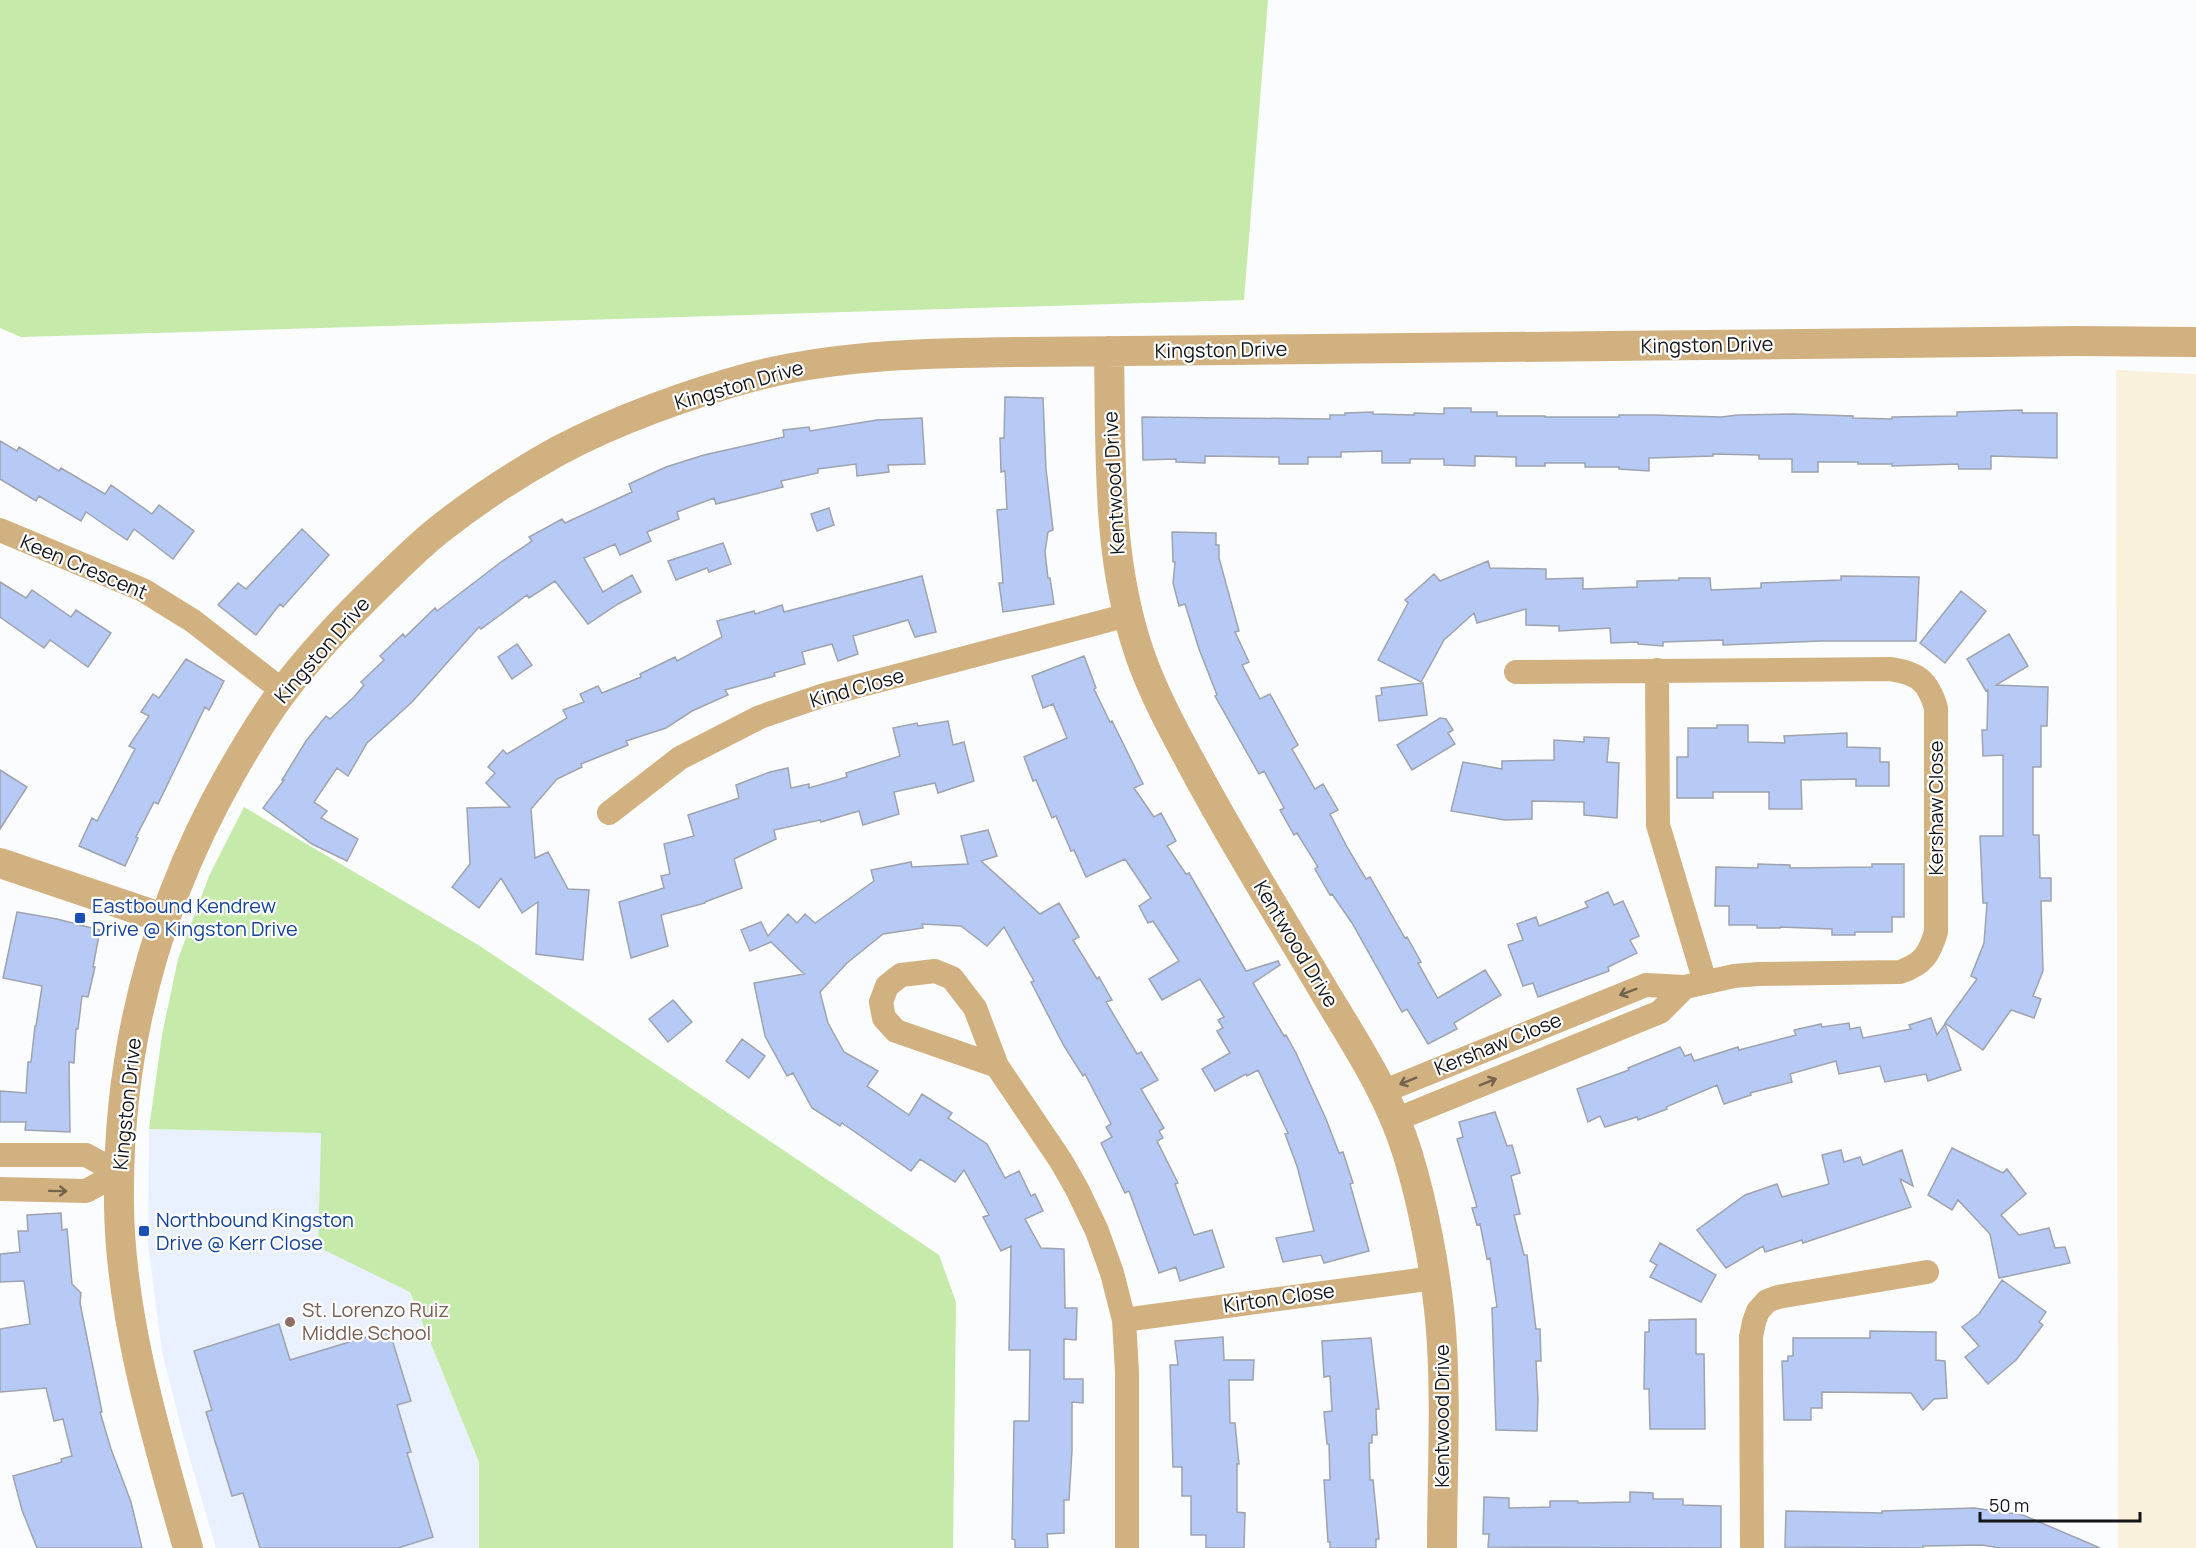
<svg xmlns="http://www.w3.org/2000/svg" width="2196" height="1548" viewBox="0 0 2196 1548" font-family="Manrope,sans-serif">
<rect width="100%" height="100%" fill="#fbfcfe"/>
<path fill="#faf1dc" d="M2116,370L2196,374V1548H2118Z"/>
<path fill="#e9f0ff" d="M149,1129L321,1133L318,1246L410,1291L479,1462V1548H216L183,1435L162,1352L148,1244Z"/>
<path fill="#c5eaa9" d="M0,0H1268L1244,300L21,337L0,328Z
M244,807L480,946L939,1255L956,1302L953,1548H479V1462L410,1292L318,1247L321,1133L149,1129L162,1035L178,959L209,876Z"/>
<path fill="#b6caf5" stroke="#9ea3ad" stroke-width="1.5" d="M1005,397L1043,398L1046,469L1053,530L1048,532L1045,552L1048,578H1050L1054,604L1003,612L999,583H1003L997,510L1007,509L1005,471L1001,472L1000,438H1004Z
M1444,408H1471V412H1497V416H1545V417H1619V415H1653L1721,417L1738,415L1793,414L1853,416V418L1892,419V417L1957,416V412L2022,410V413H2057V458L1991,456V469H1959L1958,464L1892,466V464H1858V462H1818V472H1792V459H1759V455L1713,454V456L1649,458V471L1619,469V467H1585V463H1545V466H1516V457L1475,456V466L1444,465V459H1410V463H1382V451L1341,452V457H1308V464H1279V457L1205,456V463L1176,462V459L1143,460L1142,417L1330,419V415H1345V413L1373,412V414L1414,415V413L1444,414Z
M922,418L925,464L888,465L889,472L857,476L856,464L818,469V473L781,481L783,487L716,504L714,498L677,512L679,519L647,532L651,541L620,555L615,544L584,558L603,592L632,575L641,592L618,604L588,624L555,581L529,598L527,595L481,629L479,627L412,702L367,743L348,776L337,768L314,802L327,811L321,818L358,839L347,861L312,844L263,808L284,780H282L306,741L326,716L330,719L354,697L364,685L361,682L384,660L380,656L403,634L405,637L435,608L437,611L501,562L532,541L529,537L562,519L565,523L632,492L629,484L666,467L704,455L784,437L783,430L809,427L810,431L877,420Z
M0,441L17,451L19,447L59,471L61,468L105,494L111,485L152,514L159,505L194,531L173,559L134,529L127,540L86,512L81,521L39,496L36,501L0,479Z
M829,508L834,525L817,531L811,514Z
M302,529L329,555L283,607L280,604L256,635L218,605L238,583L246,589Z
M1172,532L1216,533V545H1219V558L1239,631L1235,632L1249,662L1242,665L1260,699L1270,694L1298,745L1292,749L1315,789L1323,784L1338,810L1330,814L1347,847L1366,879L1370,877L1405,938L1407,937L1421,962L1418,963L1437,997L1438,998L1485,970L1501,995L1454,1023L1457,1029L1428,1044L1407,1009L1402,1012L1352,923L1332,894L1330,895L1315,869L1318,867L1297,833L1294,835L1280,810L1284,808L1264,771L1259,774L1215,696L1217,695L1199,649L1185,604L1179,606L1173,583L1175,562H1173Z
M723,543L731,564L709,572L707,568L676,580L668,561Z
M1488,561L1490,568L1546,569V579L1583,578V589L1637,587V581L1679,580V578H1710L1711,590L1761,588V583L1841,580V576L1919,577L1916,641H1821L1723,645V640L1663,642V646L1638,644V642L1611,643L1610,628L1559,631V626L1526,625V609L1477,623L1474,613L1444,640L1421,682L1378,660L1408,603L1405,600L1434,574L1440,581Z
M922,576L936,632L915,637L908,620L853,636L858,654L838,661L832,644L802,652L805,664L774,673L775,676L725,690L728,695L692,711L666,728L626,741L628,745L581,764L582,767L557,779L531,809L535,858L548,852L568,889L589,890L583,960L536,954L538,902L522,913L501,878L479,908L452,887L470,864L467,808L510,807L486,783L495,773L488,767L503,750L507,754L567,718L563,710L584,702L580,694L598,686L602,693L641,677L640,674L675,657L677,661L722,637L717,621L754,611L755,614L782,605L784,612Z
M0,582L26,598L32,590L71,617L76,610L111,633L88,667L50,640L44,648L0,617Z
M1961,591L1986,611L1945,663L1920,643Z
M2009,634L2028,666L1996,685L2048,687L2047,726H2041V767H2033V835H2039L2040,878H2051V901H2041L2043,971L2033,996L2041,999L2034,1018L2011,1010L1983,1050L1945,1023L1977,979L1971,976L1984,943L1987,903H1983L1980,836H2003V755L1983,756L1982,730H1987L1988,690L1986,691L1967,659Z
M517,644L532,665L512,679L498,657Z
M1084,656L1096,688L1094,689L1110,722L1112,721L1143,784L1134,788L1154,817L1161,813L1176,841L1167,846L1186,874L1189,873L1246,971L1278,961L1280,965L1253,983L1284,1036L1286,1035L1296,1053L1326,1119L1339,1153L1343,1152L1353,1183L1350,1184L1369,1251L1324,1263L1321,1255L1283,1262L1276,1238L1314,1231L1297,1166L1285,1134L1288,1133L1258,1070L1247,1076L1246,1074L1215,1091L1202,1069L1230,1053L1217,1031L1223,1028L1218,1020L1224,1017L1200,979L1162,1000L1149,979L1179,961L1153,921L1148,923L1139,906L1151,898L1125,859L1086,877L1074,850L1071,851L1056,816L1052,818L1036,780L1033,781L1024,757L1067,738L1053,704L1043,708L1032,676Z
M186,659L224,681L209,710L205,707L158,804L154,802L136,837L138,838L125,866L79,846L92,818L97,821L135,749L129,746L149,716L141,712L153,694L159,698Z
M1423,683L1427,715L1379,721L1376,696L1382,695L1381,688Z
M1440,718L1446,719L1453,730L1448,733L1455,744L1412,770L1397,745Z
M948,721L953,745L964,742L974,781L938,793L935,783L894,792L899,814L863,825L859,811L821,822L820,820L774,830L776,839L734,859L742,888L705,902V903L661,915L668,946L631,958L619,902L664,888L661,876L670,874L664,844L694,836L688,815L739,798L736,785L770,772L788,768L791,788L809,784V788L847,777L846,773L900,756L893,728L917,723L918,726Z
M1717,725H1748V742L1785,743L1784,736L1847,733V747L1880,748V762H1889V786H1856V779L1801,780L1802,809H1769V792H1713V798H1677V757H1688V728H1717Z
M1584,737L1609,738L1607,762L1619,763L1617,818L1584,815V802L1532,801V819L1505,820L1451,811L1463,762L1502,769V761L1554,760V740L1584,742Z
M0,770L27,787L0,829Z
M988,830L997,856L981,861L1040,914L1059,903L1079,937L1073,940L1097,979L1099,977L1112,1000L1106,1002L1137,1054L1141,1052L1158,1080L1141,1089L1164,1128L1159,1131L1163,1138L1157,1141L1178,1183L1175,1184L1194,1235L1212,1230L1224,1267L1180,1281L1176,1267L1159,1273L1129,1191L1125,1193L1101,1143L1112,1137L1106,1127L1111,1124L1085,1074L1083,1076L1064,1046L1031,982L1034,981L1004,927L987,946L961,926L922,924L923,928L883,934L847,963L820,992L828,1023L844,1052L878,1071L867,1086L909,1115L922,1094L952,1113L948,1118L987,1144L1005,1178L1019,1171L1031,1196L1035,1194L1043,1211L1025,1219L1041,1248L1064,1249L1065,1308H1077L1076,1340L1064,1339V1379H1083V1403L1072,1402V1450L1069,1500H1064V1533L1047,1534L1048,1548H1015V1540L1012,1539L1014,1421H1029L1030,1350H1009L1011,1246L1001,1251L983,1217L989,1215L964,1170L955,1182L920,1159L911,1171L842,1123L840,1126L812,1108L793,1073L787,1076L765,1036L754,983L804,974L771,942L750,951L741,930L761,922L768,936L788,914L797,923L805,914L815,923L874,881L871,870L911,862L912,867L968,864L961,836Z
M1758,864L1790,865V868L1872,867V864H1904V917H1892V932H1855V935H1832V929L1780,927V928H1757V925H1729V906H1715L1716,867L1758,868Z
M1608,892L1614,905L1623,901L1639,936L1630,940L1637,953L1608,967L1609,971L1538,997L1533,983L1523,986L1508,945L1523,940L1517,924L1536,917L1539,926L1588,907L1585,902Z
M17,912L57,919L100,930L93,967H95L88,997L82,996L78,1029H76L74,1063L69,1062L70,1132L25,1130L26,1122H0V1091L26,1093L28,1062H31L35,1026H36L42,986L3,978Z
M673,1000L692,1022L668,1042L649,1019Z
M1931,1018L1937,1035L1945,1024L1961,1070L1928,1081L1926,1074L1885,1082L1880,1066L1839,1074L1836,1061L1790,1074L1792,1082L1750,1093L1751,1095L1724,1104L1717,1085L1666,1107L1667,1109L1638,1120L1637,1117L1605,1127L1600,1116L1588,1122L1577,1089L1629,1070L1628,1068L1680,1047L1685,1056L1691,1054L1694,1061L1738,1047L1739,1050L1796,1035L1794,1030L1821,1024L1822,1027L1849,1023L1850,1029L1860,1027L1863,1038L1911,1029L1909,1025Z
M742,1039L765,1056L749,1078L726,1061Z
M1495,1112L1507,1146L1512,1145L1520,1173L1511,1176L1520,1214L1514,1215L1524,1255H1527L1536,1329H1540L1541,1361H1536L1538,1399L1537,1431L1496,1430L1492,1308L1497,1307L1490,1258L1487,1259L1480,1224L1477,1225L1472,1208L1477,1207L1457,1139L1463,1137L1459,1122Z
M1952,1148L2003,1173L2007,1169L2026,1194L2001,1215L2019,1235L2049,1228L2055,1248L2065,1247L2070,1263L1999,1278L1990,1234L1958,1200L1952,1210L1928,1195Z
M1841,1150L1844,1162L1860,1157L1863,1165L1902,1150L1913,1186L1900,1179L1911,1207L1803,1243L1802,1240L1765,1252L1763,1246L1726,1268L1697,1230L1745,1195L1777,1184L1782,1197L1829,1184L1822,1155Z
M61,1213L62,1230L67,1229L72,1284L81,1293L80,1303L102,1412H100L111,1449L131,1502L142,1548H37L22,1510L13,1476L62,1462L61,1459L72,1456L63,1419L54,1421L46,1388L0,1392V1329L30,1324L24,1281L0,1282V1254L20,1252L18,1231H28L27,1215Z
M1660,1243L1716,1275L1701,1302L1650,1277L1657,1265L1650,1261Z
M2002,1280L2046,1312L2039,1322L2043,1325L2016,1360L1988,1384L1965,1357L1979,1346L1962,1327L1979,1314Z
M1696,1319V1354H1704L1705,1429H1650L1649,1389H1644L1645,1332H1649V1320Z
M279,1324L290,1360L389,1330L411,1401L397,1405L411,1452L407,1453L433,1537L398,1548H260L243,1493L232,1496L206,1412L212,1410L194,1351Z
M1870,1331L1936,1332V1360L1945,1361L1947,1398L1934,1399L1923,1410L1911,1393L1822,1392V1408H1811V1420H1784L1782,1361H1788V1356H1793V1338H1870Z
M1223,1337L1224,1360H1254L1253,1380H1229L1230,1423H1235L1239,1464H1237V1512L1245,1513L1244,1548H1206V1535H1191V1496H1182V1467H1173L1170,1365H1178L1175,1341Z
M1371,1338L1379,1409H1376L1377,1435H1372V1443H1369L1370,1480H1373L1379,1539H1376V1548H1330V1542H1328L1324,1480H1330L1329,1444H1327L1324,1412L1332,1411L1330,1376L1324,1377L1322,1341Z
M1630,1492L1653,1493V1499H1683V1505L1721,1506V1548L1488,1547L1489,1534H1483L1484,1497L1509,1498V1508L1550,1507V1501H1578V1503L1630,1502Z
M1974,1508L2023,1515L2100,1548H2000L1982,1545L1923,1546V1548L1785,1547L1786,1511L1882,1513V1511Z"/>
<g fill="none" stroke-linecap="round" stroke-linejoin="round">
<path stroke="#d2b180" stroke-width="24" d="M0,530L143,590L193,621L283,691
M1657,670L1658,825L1705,982
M609,813L680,758L760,717L824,695L1128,615
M997,1066L896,1031L884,1018L881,1002L887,986L901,975L935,971L952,978L975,1008L997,1066L1061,1161L1077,1189L1097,1231L1112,1273L1124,1320L1127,1372V1548
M1382,1092L1646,985L1685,987L1734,976L1758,974L1900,972C1923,964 1929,955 1936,932V708C1928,681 1918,673 1890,669L1516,672
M1395,1120L1660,1012L1685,987
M0,1155H86L119,1173
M0,1189L86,1191L119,1173
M1124,1320L1434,1278
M1752,1548L1751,1337L1754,1322L1758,1311L1767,1301L1778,1297L1927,1272"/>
<path stroke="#d2b180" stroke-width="30" d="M1109,351C1111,453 1106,557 1140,655C1154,695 1175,733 1195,770C1236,847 1283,921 1327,996C1358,1047 1391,1098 1408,1155C1423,1204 1435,1267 1440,1318C1447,1394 1442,1472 1442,1548
M0,863L163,918
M188,1548C157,1439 120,1318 119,1204C117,1050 155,907 231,773C247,745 264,716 284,690C312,653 345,618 378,586C398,567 418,546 440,529C474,502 520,472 558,451C616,420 691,393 755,376C842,354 932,353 1021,352C1091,351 1161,351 1232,350C1513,347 1795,344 2076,341L2196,342"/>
</g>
<defs><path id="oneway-shaft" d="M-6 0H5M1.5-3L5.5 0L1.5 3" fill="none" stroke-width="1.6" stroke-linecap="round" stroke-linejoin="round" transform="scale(1.5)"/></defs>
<g stroke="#73634c">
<use href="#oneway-shaft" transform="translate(1628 992) rotate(159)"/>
<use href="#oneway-shaft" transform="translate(1408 1081) rotate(158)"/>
<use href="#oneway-shaft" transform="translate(1488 1082) rotate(-22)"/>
<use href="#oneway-shaft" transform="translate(58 1191) rotate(1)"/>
</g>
<g fill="#1a4fb4" stroke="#fff" stroke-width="2">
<rect x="74" y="912" width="12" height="12" rx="3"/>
<rect x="138" y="1225" width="12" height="12" rx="3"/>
</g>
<circle fill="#8d6e63" stroke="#fff" stroke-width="2" cx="290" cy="1322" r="6"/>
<g text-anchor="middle" stroke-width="4.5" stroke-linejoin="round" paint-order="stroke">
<g font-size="20" fill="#141519" stroke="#fff">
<text transform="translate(1707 345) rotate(-1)" y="7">Kingston Drive</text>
<text transform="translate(1221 350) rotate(-1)" y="7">Kingston Drive</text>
<text transform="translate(739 385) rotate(-16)" y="7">Kingston Drive</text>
<text transform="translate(1114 483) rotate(-93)" y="7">Kentwood Drive</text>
<text transform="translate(84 567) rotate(23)" y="7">Keen Crescent</text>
<text transform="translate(322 650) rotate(-49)" y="7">Kingston Drive</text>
<text transform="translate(857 688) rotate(-16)" y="7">Kind Close</text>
<text transform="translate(1936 808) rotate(-90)" y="7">Kershaw Close</text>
<text transform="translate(1296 944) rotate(59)" y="7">Kentwood Drive</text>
<text transform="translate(1498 1044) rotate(-22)" y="7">Kershaw Close</text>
<text transform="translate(127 1104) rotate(-84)" y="7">Kingston Drive</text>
<text transform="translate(1279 1298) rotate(-8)" y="7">Kirton Close</text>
<text transform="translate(1442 1416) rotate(-90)" y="7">Kentwood Drive</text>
</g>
<g font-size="20" fill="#164399" stroke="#fff" text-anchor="start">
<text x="92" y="913">Eastbound Kendrew<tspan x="92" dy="23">Drive @ Kingston Drive</tspan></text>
<text x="156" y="1227">Northbound Kingston<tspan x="156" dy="23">Drive @ Kerr Close</tspan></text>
</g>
<g font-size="20" fill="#785e54" stroke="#fff" text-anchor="start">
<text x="302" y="1317">St. Lorenzo Ruiz<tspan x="302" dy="23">Middle School</tspan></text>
</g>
</g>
<path d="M1980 1512v9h160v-9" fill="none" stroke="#141519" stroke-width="3"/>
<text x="1989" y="1512" font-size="18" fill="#141519" stroke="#ffffff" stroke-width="4.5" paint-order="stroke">50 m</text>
</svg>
